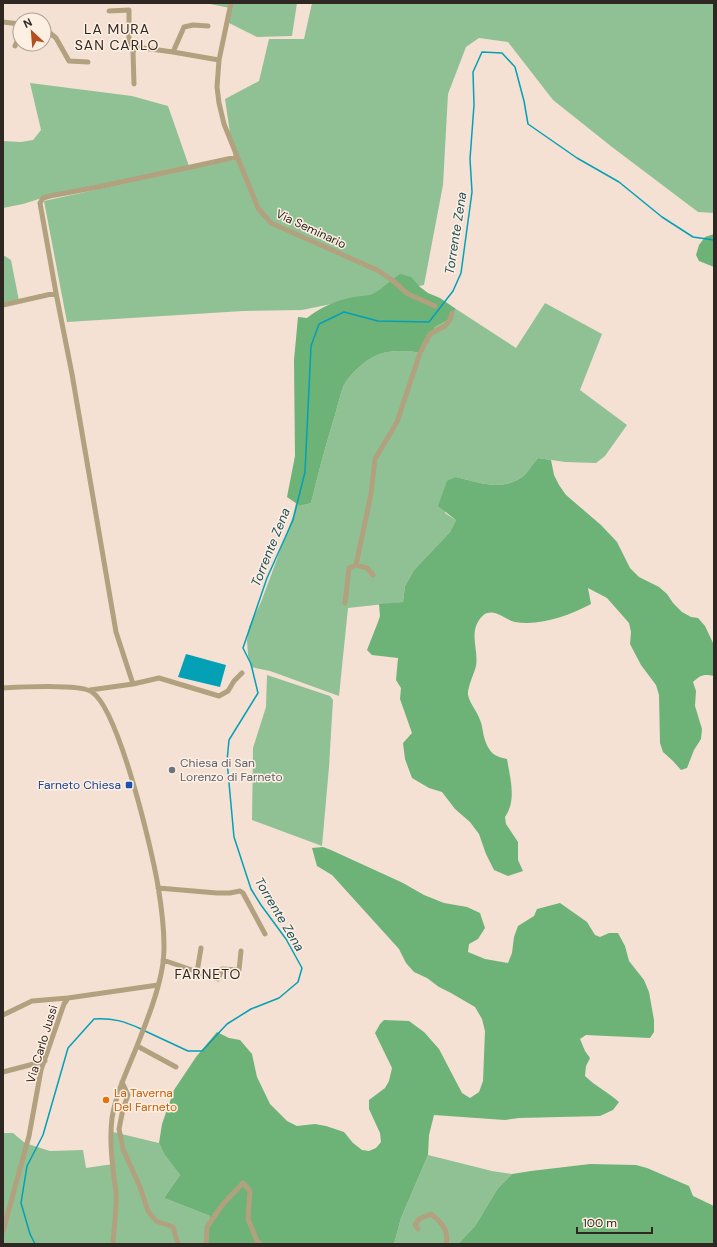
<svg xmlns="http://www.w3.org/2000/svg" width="717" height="1247" viewBox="0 0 717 1247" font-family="'DM Sans',sans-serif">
<rect width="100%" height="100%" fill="#f4e1d3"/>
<path fill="#90c195" d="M205,3H297L292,36L257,37L227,22L230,8Z
M312,3H714V213L698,212L612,147L553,100L508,42L479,38L466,47L448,94L443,185L424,285L302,310L243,311L67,322L44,201L136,181L42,198L23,204L3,208V141L21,142L33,140L41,130L30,83L132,96L168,106L190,169L234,160L225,99L259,81L269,39H304Z
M3,255L11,260L19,301L3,305Z
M545,303L602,334L580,390L627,425L605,456L596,463L565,462L538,458C532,464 528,473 522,477C502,492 477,482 456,477L445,513L456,520L450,532L414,570L405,586L403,602L348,608L339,696L270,671L251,667L248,655L247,641L249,627L261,602L293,516L296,503L300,506L311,503C318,473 326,444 335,415C338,405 340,394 344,385C350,374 363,362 375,356C391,349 406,351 423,353L435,327L448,320L456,309L516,348Z
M267,675L330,696L333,700L329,767L322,846L252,820L253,748L266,707Z
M113,1132L159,1143L164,1154L180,1175L164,1198L210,1216L203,1244H3V1133H13L25,1143L50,1151L83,1150L86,1168L113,1164Z
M428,1155L492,1171L512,1174L498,1188L475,1226L458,1244H394L401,1218Z"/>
<path fill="#6db276" d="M714,234V267L699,261L696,255L699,245L705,237Z
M400,274L411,277L420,287L428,293L440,298L456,309L448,320L435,327L423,353C406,351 391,349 375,356C363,362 350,374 344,385C340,394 338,405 335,415C326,444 318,473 311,503L300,506L287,497L295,456L294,360L298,317L307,318C321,307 337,300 354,297C359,296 365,296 370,295C381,291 390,280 400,274Z
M538,458L551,460L554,475L559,485L566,495L601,525L617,542L630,568L639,577L659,587L667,594L673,603L682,612L691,617L698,618L705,626L714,645V676C703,674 701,675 693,682L696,691L695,706L702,729L701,739L694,750L687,768L681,770L673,761L663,752L660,743L659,695L656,685L641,665L630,644L631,632L629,623L607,598L588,588L591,604C568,616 541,626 515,622C506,620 497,610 487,613C481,615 476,624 475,630C473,642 478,653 476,666C474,674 467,688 468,695C470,704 477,711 480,720C482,724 482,728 483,732C484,739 488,751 495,755C498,757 503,758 507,759C510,778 517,800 505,817L506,824L518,842V860L523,871L508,876L494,870L486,854L479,834L470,822L455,809L442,792L429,788L412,778L405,759L403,743L412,733L400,699L401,688L396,680L398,658L372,655L367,650L378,622L380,616L379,604L403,602L405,586L414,570L450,532L456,520L438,506L447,481L456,477C477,482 502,492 522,477C528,473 532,464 538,458Z
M323,847L331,850L403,883L424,895L444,903L467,907L480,913L485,928L478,939L469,944L468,952L485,959L508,963L512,953L514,937L518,926L534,916L537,909L560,903L587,922L595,935L600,937L609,933H618L625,946L629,961L644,980L649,992L654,1020V1032L650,1038L586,1035L580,1039L585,1051L590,1058L586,1066L585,1076C595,1086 608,1092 619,1102L613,1110L600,1116L519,1118L505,1120L434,1115L429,1135L428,1155L401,1218L394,1244H203L210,1216L164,1198L180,1175L164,1154L159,1143L162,1124L174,1090L196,1057L217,1032L229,1038L240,1040L252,1054L257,1077L270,1104L287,1121L297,1126L315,1124L326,1126L344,1132L353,1143L362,1150L369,1151L376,1148L381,1142L380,1133L369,1109V1100L385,1088L389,1081L392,1068L375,1033L380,1024L384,1020L409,1021L424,1032L439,1049L462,1093L470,1098L479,1092L483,1081L485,1031L482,1019L475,1007L451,993L439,987L427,978L414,972L406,963L399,949L342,886L332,875L317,866L312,848Z
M590,1164L636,1165L647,1168L689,1186L693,1196L714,1206V1244H458L475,1226L498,1188L512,1174L531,1171Z"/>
<path fill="#03a0b6" d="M186,654L226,665L220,687L178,677Z"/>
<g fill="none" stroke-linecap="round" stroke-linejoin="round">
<path stroke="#03a0b6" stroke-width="1.5" d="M145,1031L188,1051H202L227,1024L251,1009L279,998L298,982L302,968L286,939L261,905L251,889L234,837L227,761L229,740L258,693L251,664L243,648L267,578L293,520L305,472L311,346L319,324L344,312L378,321L429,322L453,291L461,273L472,192L470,159L474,105L473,72L482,52L502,53L515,67L524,101L528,124L577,158L619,182L662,217L693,237L714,240
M35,1244L30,1234L21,1203L27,1166L43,1135L68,1048L94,1019C113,1018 124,1021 141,1029"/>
<path stroke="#b2a17f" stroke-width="5" d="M231,3L219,60L217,87L219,103L224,124L258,208L271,223L377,270L392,280L408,294L435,306
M109,11L129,10V44L136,47L173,52L219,60
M42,20V19
M3,22L20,24
M44,28L56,38L69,61L88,62
M15,46L20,35
M173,52L184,27L193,25L208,26
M134,84L133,52L136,47
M3,305L56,293
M356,565L367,568L373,575
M345,603L349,568L356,565L371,494L375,459L397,422L420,353L430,334L445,326L450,320L452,313
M133,684L116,632L72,374L56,293L40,203L43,198L50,196L98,187L237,157
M3,688C20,687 81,684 92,692C119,710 152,850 158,886C162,910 167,945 162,969C157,997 145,1025 135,1051C126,1073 116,1094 112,1118C110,1134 111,1152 113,1168C113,1175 115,1183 116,1191C117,1208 114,1226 113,1244
M90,690L133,684L159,678L219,696L228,691L234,681L242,673
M158,888L217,893H230L240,891L243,893L265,934
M163,960L218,979L222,969L239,970L241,951
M197,972L201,948
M3,1015L32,1001L68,998
M139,1047L176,1067
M3,1072L45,1061
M122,1082L128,1095L123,1109L119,1129L123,1149L140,1187L148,1211L156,1221L173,1227L178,1244
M418,1229L415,1225L419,1219L431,1214C442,1223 449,1230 446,1244
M3,1231L29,1136L41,1070L64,1004L68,998L158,985
M206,1244L207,1227L223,1204L243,1183L250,1191L248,1219L257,1241L260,1244"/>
</g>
<circle fill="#6b7280" stroke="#feefe3" stroke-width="1.5" cx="172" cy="770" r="4"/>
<rect fill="#1a4fb4" stroke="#feefe3" stroke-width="1.5" x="125" y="781" width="8" height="8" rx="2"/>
<circle fill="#e8710a" stroke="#feefe3" stroke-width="1.5" cx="106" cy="1100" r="4"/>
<g text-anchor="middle" stroke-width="3" stroke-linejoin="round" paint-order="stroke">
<g font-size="12" fill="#2f2822" stroke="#feefe3">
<text transform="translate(311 229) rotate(25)" y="4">Via Seminario</text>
<text transform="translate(42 1044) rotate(-73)" y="4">Via Carlo Jussi</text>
</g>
<g font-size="12" fill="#5b616d" stroke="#feefe3" text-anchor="start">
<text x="180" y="767">Chiesa di San<tspan x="180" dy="14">Lorenzo di Farneto</tspan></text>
</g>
<g font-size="12" fill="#164399" stroke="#feefe3" text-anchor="end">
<text x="121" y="789">Farneto Chiesa</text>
</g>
<g font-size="12" fill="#c56008" stroke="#feefe3" text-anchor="start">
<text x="114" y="1097">La Taverna<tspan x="114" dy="14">Del Farneto</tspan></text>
</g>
<g font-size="13" font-style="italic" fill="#1a4f58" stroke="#feefe3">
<text transform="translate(455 233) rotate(-81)" y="5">Torrente Zena</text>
<text transform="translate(270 547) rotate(-68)" y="5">Torrente Zena</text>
<text transform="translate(280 914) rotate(59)" y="5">Torrente Zena</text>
</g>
<g font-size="14" letter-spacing="1" fill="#2f2822" stroke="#feefe3">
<text x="117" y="34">LA MURA<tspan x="117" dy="16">SAN CARLO</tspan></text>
<text x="208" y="979">FARNETO</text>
</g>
</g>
<rect width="717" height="1247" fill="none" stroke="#2f2822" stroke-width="8"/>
<g transform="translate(32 32) rotate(334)"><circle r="19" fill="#feefe3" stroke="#ab9f96"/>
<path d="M0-3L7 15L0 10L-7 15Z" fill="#b34e1d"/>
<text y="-6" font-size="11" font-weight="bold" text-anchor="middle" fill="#2f2822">N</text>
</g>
<path d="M577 1227v6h75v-6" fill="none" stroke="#2f2822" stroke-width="2"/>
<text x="583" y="1227" font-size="12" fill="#2f2822" stroke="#feefe3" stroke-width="3" paint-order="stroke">100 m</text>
</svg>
